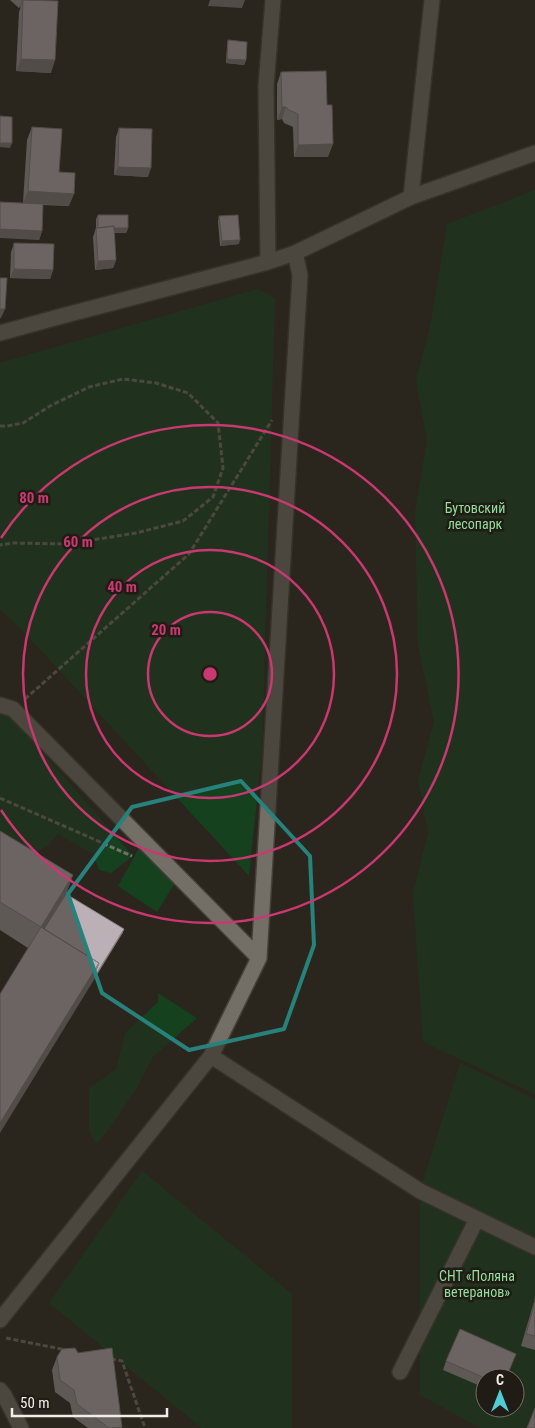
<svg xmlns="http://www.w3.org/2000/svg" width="535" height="1428" viewBox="0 0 535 1428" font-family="'Roboto Condensed',sans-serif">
<rect width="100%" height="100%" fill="#2a261e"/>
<path fill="#15411e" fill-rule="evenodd" d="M535,190V1094L423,1042L413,894L428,833L418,780L434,722L418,645L415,512L427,440L416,380L431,323L447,224Z
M258,289L275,298L262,752L249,876L24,632L0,609V363Z
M0,704L133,856L111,873L99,870L93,854L58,834L48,845L27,857L0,840Z
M139,848L175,883L157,912L118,886Z
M158,993L197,1018L153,1057L137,1087L109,1129L96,1144L89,1131V1089L116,1069L125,1033L158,1002Z
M460,1063L535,1099V1428H480L420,1395V1191ZM485,1378H515V1408H485Z
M142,1171L292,1294V1428H202L49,1303Z"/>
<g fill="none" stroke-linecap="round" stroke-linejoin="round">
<defs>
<path id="minor" d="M411,197L432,0
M268,262L266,86L273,0
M0,333L62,316L268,262L295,253
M0,705L13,709L259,958
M211,1056L420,1191L535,1247
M0,1320L211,1056L259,958L300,275L295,253L411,197L535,153
M400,1372L477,1219
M0,1390L4,1395L21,1428"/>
</defs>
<use href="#minor" stroke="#43403a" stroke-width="18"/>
<path stroke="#75716a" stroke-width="3" stroke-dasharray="5 2.5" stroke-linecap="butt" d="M0,426H7L23,423L50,406L89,387L123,379L156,383L188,393L218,423L223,468L213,497L183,521L136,533L67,544L13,543L0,545
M25,699L189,554L272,420
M0,798L132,856
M6,1338L66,1350
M111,1359L122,1361L145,1428"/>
<use href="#minor" stroke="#736f66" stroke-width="15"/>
</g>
<path fill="#a1979c" d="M10,0H41L51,73L16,71L19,12L21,6L19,8Z
M228,40L246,60L244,65L226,63L227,45Z
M281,72L328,157H294L293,127L284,123L282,119L277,120V84Z
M32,127L59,172L69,206L43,205L42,231L39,240L23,203L27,140Z
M119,128L148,177L114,175L116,137Z
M98,215L128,228L126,233H114L116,260L113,268L95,270L93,237L96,228V219Z
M219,216L239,244L220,246L218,221Z
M14,243L53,270L50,279L10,278L11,252Z
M0,831L73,875L66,894L124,929L122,934L28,948L0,930Z
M535,1298V1350L521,1346Z
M78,1353L122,1427V1428H88L73,1417L70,1403L55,1392L52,1370L57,1357Z
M516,1354L506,1378H485V1388L443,1370L446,1361Z"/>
<path fill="#837b7f" d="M22,0H23L21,6L19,8Z
M210,0H245L242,8L208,6Z
M21,59L55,60L51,73L16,71Z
M227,59L246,60L244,65L226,63Z
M282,107H286L282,119L277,120Z
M0,143H12L10,148L0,147Z
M333,144L328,157H294L298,145Z
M118,167L151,168L148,177L114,175Z
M28,191L74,194L69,206L23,203Z
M98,228H128L126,233L96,232Z
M0,229L42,231L39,240L0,238Z
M240,240L239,244L220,246L222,241Z
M116,260L113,268L95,270L98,261Z
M14,269L53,270L50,279L10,278Z
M0,309H5L1,318H0Z
M73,875L64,898L35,946L41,927Z
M124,929L122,934L0,1133V1123L99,963Z"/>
<path fill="#bbb0b5" stroke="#837b7f" d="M23,0L58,1L55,60L21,59Z
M228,40L247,42L246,60L227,59Z
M326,71L327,105H332L333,144L298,145V114L289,110L286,107H282L281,72Z
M0,116L12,117V143H0Z
M32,127L62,129L59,172L75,173L74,194L28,191Z
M119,128L152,129L151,168L118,167Z
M0,202L43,204L42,231L0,229Z
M98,215H128V228H114V226L98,228Z
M238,215L240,240L222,241L219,216Z
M114,226L116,260L98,261L96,228Z
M14,243L54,244L53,270L14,269Z
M0,278H7L5,309H0Z
M0,831L73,875L41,927L0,902Z
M66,894L124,929L92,981L99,963L44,929Z
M41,927L99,963L0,1123V994Z
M535,1301V1336L526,1334Z
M460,1329L516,1354L506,1378H485L446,1361Z
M75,1348L78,1353L112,1348L122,1427L109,1428L77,1404L74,1390L60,1380L57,1357L62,1349Z
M535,1408V1428H527Z"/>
<path d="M0 0H535V1428H0ZM241,781L310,856L314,945L284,1029L189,1050L102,993L68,894L132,807Z" fill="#2a261e" fill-opacity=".55" fill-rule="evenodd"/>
<path fill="none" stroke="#26827a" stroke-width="4" stroke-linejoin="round" d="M241,781L310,856L314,945L284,1029L189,1050L102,993L68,894L132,807Z"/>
<g fill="none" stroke="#c93870" stroke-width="2.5">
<circle cx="210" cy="674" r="62"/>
<circle cx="210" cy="674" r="124"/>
<circle cx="210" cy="674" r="187"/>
<path d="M1 538A249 249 0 1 1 1 810"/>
</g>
<g text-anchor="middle" stroke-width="5" stroke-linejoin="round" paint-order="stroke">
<g font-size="14" fill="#8fdf9a" stroke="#201c15">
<text x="475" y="513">Бутовский<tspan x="475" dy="16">лесопарк</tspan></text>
<text x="477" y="1281">СНТ «Поляна<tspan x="477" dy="16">ветеранов»</tspan></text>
</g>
</g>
<circle cx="210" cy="674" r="8" fill="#c93870" stroke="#201c15" stroke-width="2.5"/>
<g font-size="15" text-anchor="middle" font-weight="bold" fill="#c93870" stroke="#201c15" stroke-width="5" stroke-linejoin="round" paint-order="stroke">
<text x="34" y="503">80 m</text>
<text x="78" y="547">60 m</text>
<text x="122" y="592">40 m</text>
<text x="166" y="635">20 m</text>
</g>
<g transform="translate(500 1393)"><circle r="24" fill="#201c15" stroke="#74706a"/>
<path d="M0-4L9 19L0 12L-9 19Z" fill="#51ccd5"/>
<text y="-8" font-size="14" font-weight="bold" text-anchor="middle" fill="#f1eee9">С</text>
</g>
<path d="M12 1408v8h155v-8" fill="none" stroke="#f1eee9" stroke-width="2.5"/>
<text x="20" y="1408" font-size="15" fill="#f1eee9" stroke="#201c15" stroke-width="4" paint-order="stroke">50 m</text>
</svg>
